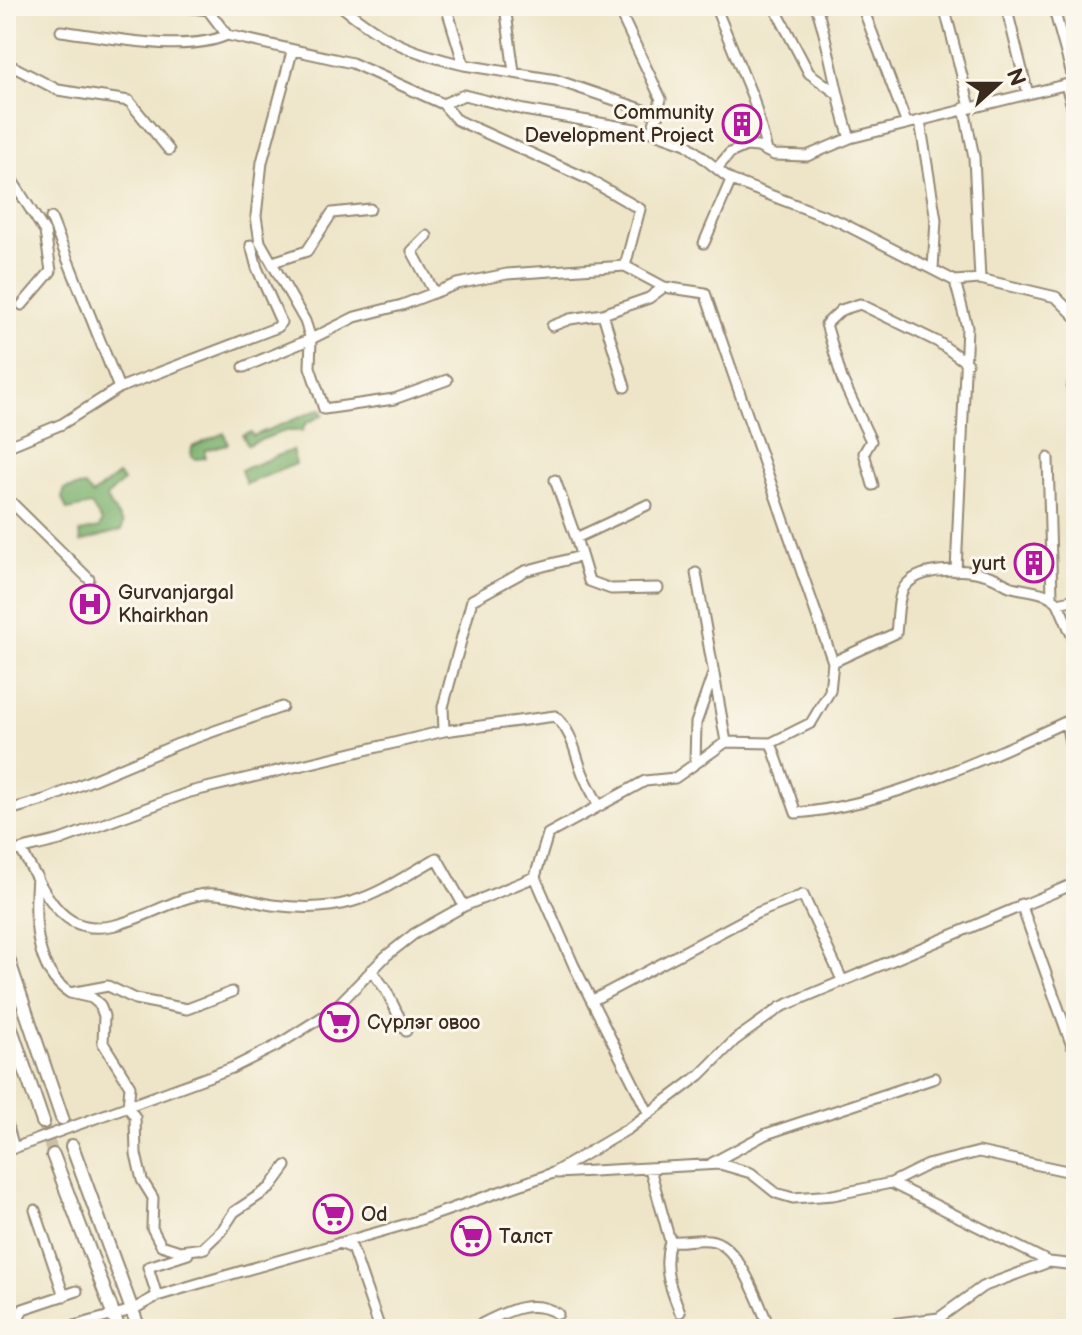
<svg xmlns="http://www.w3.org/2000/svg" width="1082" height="1335" viewBox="0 0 1082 1335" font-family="'Balsamiq Sans',sans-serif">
<rect width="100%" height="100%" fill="#fbf7ec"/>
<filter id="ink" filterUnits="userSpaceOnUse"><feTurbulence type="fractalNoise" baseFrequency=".0125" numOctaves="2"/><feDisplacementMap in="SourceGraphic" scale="16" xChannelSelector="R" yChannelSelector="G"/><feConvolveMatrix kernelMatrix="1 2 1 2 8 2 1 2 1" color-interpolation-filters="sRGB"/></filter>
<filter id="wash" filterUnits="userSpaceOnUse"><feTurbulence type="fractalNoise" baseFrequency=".006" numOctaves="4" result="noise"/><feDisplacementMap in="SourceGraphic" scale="32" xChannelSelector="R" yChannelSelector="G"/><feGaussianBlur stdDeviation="1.8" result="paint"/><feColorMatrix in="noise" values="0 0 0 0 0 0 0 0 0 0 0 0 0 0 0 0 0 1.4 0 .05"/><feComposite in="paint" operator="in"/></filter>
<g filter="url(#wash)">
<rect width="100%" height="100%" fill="#eee5c8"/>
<path fill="#7ab06c" stroke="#5a6d45" stroke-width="2" d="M320,409L323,415L306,423L302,431H285L247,445L243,435L251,432L253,436Z
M224,433L228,444L205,450V458L195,459L191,456L192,447Z
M292,450L296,464L246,484L241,470Z
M118,475L123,481L106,498L123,524L122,530L81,542L80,532L99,528L102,522L91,505L67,510L62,498L65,489L85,486L92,495Z"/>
</g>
<g filter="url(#ink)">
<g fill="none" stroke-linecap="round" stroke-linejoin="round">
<path stroke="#cac0a6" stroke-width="12" stroke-dasharray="12 6" stroke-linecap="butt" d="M43,1122L53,1155"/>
<defs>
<path id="street" d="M179,6L208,10L227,35L352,63L443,104L464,95L524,110L652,132L661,99L617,6
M341,6C386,42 409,52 464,65
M446,6L464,65L556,80L659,115
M505,6L514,72
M715,6L753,98L767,151
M774,6L809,73L835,92
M816,6C831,50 835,94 850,138
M862,6L906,122
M944,6L970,107
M1006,6L1028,94
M1053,6L1074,82
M6,17L12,6
M61,31C107,37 186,54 227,35
M6,63L58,90L129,101L169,150
M1066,85L1076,121
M443,104L457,120L588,179L640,209L625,266
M964,108L974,157L980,279
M920,121L936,220L933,269
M652,132L686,144L731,180L840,222L955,281L980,279L1056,297L1076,317
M718,167L730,153L746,146L758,147L774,155L807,156L850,138L1076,82
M6,171L45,232L51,271L22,305
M51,218L119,388
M427,236L412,251L434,292
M704,243L731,180
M273,262L307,251L332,213L370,209
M955,281L967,327L956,571
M552,326L570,319L603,314
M1076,366L1072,389L1076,431
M244,367L311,339L305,321L260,242L256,216L262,162L292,52
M447,380L394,399L324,409L310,367L311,339L355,317L402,305L457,284L507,274L625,266L664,287L705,293L833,662
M625,387L603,314L649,298L664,287
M6,447L62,424L119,388L278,327L281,322L257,268L251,245
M1048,458L1052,596
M555,480L576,538
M873,485L864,453L871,441L842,379L826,324L841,310L860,304L938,342L967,363
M6,497L89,579
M647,505L576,538L589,581L611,589L658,588
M696,573L726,742
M1058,603L1076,645
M1066,722L1076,774
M444,731L443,707L472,600L525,571L581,556
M771,743L796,813C882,807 997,754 1076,717
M695,763L696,723L713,674
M6,811L47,799L178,744L282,707
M22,852C35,873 49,908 72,921C113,944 166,897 206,894C226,892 252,902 272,905C350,915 373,895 437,858L464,906
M6,853L60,840L190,792L444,731L555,716C574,734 574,752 583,774C587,784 593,794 598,804
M37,876C34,915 33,970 70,993L108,986L135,999L187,1009L232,992
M1021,904L1072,1046
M371,970L386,990L406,1031
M70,993L92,998L100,1005L104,1016L103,1043L130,1086L128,1107L135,1117L136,1154L142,1180L153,1198L152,1228L161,1245L180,1251L205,1248
M593,1000L757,913L803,895L843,982
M649,1114L574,966L535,877L548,834L645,781L675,778L726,742L771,743L811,723L830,691L833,662L896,633C898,620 897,594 906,585C923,565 973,568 995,578C1001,581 1005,585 1012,587C1027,591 1048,591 1058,603L1076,599
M6,1120L14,1148
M6,1151L232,1068L276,1046L332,1011L386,956L414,934L464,906L535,877
M712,1163L766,1134L935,1078
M650,1169L670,1241C684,1243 700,1237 714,1241C741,1249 759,1304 770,1329
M557,1173L720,1164L751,1173L776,1193L793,1198L833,1195L891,1183L927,1165L979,1152L1076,1173
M891,1183L1049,1262L1076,1265
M35,1210L64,1296
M670,1241C662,1267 670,1287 680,1312
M339,1243L352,1248L380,1329
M202,1249L223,1229L234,1212L270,1188L286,1166
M157,1296L148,1267L188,1254
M855,1323L857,1329
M14,1329L23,1309L77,1291
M63,1329L132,1310L157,1296L197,1284L414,1222L553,1173L628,1129L700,1075L735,1040L781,1007L1076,883
M471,1329C499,1316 529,1295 558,1314
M889,1329L898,1323L939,1318L982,1287L1049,1262"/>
<path id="secondary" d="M6,953L62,1118
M6,1014L43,1122
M72,1146L139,1329
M53,1155L119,1329"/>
</defs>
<use href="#street" stroke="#948873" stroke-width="13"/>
<use href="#secondary" stroke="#948873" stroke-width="16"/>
<use href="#street" stroke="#fff" stroke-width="9"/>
<use href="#secondary" stroke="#fff" stroke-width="12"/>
</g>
</g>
<defs>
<symbol id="building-ring" viewBox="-11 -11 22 22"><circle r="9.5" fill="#fbf7ec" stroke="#b5179e" stroke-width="1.5"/><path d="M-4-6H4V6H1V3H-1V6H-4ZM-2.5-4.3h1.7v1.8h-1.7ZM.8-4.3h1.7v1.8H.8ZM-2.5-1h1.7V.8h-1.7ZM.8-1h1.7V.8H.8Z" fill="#b5179e"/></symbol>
<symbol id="hospital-ring" viewBox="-11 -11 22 22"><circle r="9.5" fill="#fbf7ec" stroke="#b5179e" stroke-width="1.5"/><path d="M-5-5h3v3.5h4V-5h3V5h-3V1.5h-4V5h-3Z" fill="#b5179e"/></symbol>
<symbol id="supermarket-ring" viewBox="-11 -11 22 22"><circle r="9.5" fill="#fbf7ec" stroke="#b5179e" stroke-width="1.5"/><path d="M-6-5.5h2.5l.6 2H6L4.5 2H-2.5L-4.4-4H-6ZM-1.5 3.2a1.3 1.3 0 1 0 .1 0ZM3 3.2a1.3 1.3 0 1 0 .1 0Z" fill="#b5179e"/></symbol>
</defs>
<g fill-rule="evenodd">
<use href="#building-ring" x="720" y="102" width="44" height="44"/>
<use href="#building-ring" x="1012" y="541" width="44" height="44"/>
<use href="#hospital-ring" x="68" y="582" width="44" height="44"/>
<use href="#supermarket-ring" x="317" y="1000" width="44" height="44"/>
<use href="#supermarket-ring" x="311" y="1192" width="44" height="44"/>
<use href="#supermarket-ring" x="449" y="1214" width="44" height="44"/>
</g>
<g text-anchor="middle" stroke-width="6" stroke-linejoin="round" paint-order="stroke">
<g font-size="20" fill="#3b2a1e" stroke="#fbf7ec" text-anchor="start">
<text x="714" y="119" text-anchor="end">Community<tspan x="714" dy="23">Development Project</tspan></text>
<text x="1006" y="570" text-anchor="end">yurt</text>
<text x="118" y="599">Gurvanjargal<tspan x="118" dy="23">Khairkhan</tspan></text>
<text x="367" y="1029">Сүрлэг овоо</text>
<text x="361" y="1221">Od</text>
<text x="499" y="1243">Талст</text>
</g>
</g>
<rect width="1082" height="1335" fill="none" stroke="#fbf7ec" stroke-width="32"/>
<g transform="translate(998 84) rotate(69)" stroke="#fbf7ec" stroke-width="6" paint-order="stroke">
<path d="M0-6L14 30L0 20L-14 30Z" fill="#3b2a1e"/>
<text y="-12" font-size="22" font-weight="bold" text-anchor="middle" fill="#3b2a1e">N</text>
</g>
</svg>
